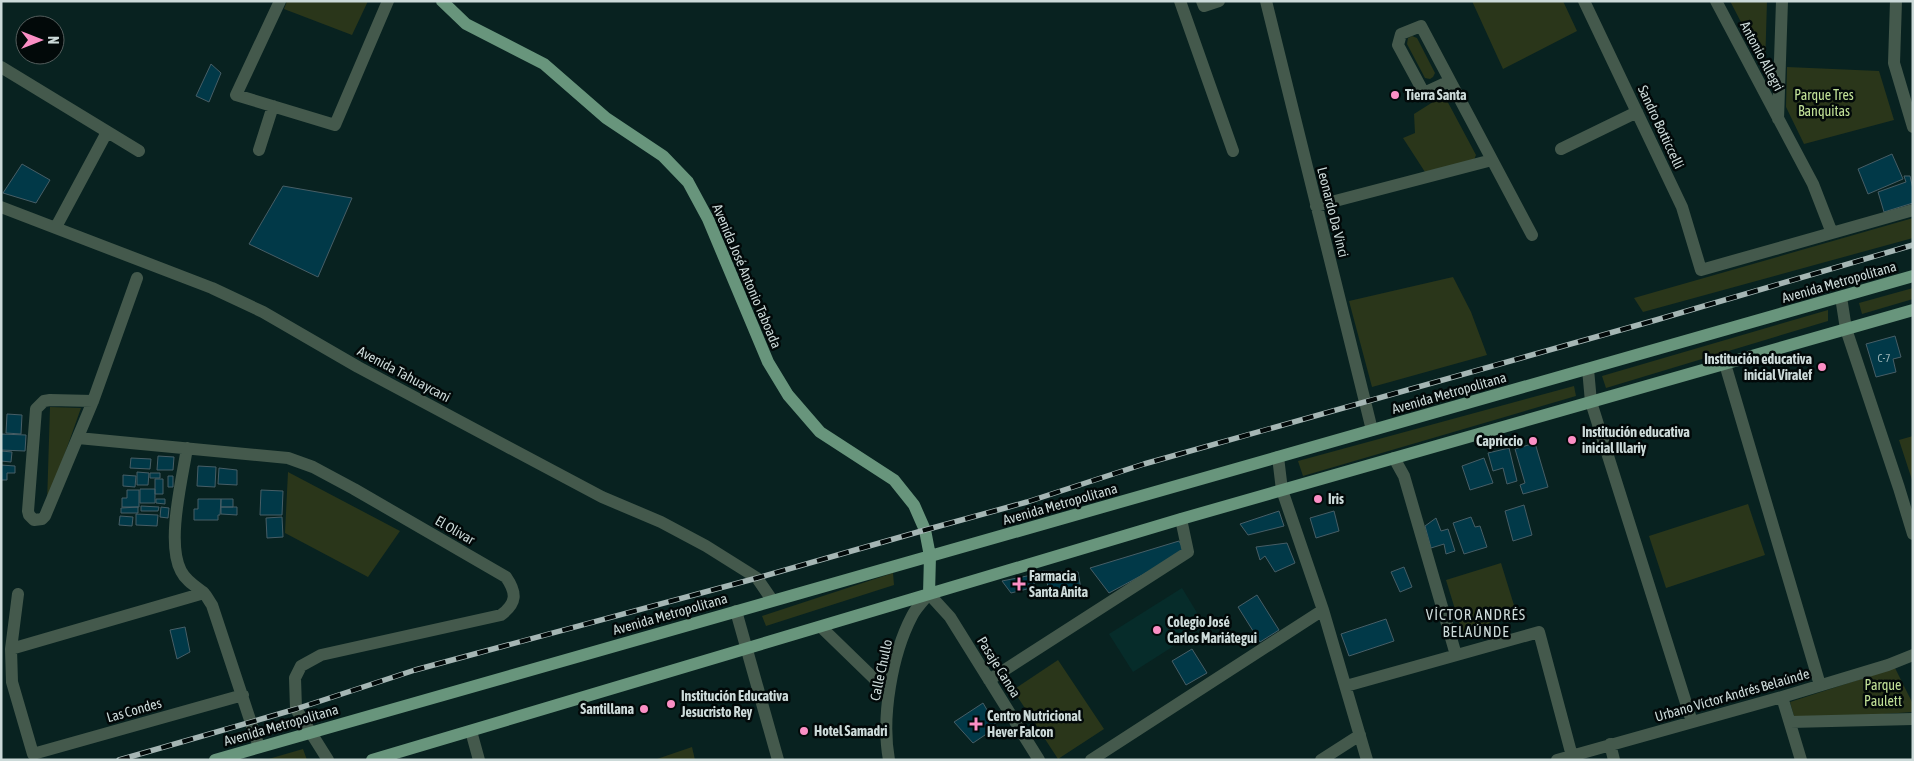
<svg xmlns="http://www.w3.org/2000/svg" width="1914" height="761" viewBox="0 0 1914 761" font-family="'Asap Condensed',sans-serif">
<rect width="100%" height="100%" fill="#082220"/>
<path fill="#062c2a" d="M1182,588L1205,626L1133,672L1109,634Z"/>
<path fill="#2a361a" d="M287,1H368L352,35L284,9Z
M1472,1H1563L1577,31L1503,69Z
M1730,1H1767L1765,68Z
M1412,36L1417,38L1435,73L1433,77L1430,79L1425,78L1407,44L1408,38Z
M1787,67L1879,71L1894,120L1804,144L1786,107Z
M1444,95L1476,155L1474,160L1425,172L1403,138L1415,133L1414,114Z
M1913,218V238L1643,312L1634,298Z
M1453,277L1471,312L1487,355L1372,387L1349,301Z
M1913,288V299L1862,314L1859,303Z
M1828,310V321L1606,388L1602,376Z
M1574,386L1576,396L1303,476L1298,461Z
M50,407L81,408L47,504Z
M1913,436V483L1899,440Z
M288,472L400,531L368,577L285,533Z
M1748,504L1765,555L1666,588L1649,536Z
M1501,563L1517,615L1462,632L1446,580Z
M893,573L894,585L766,626L762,616Z
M1058,660L1104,729L1058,759L1013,690Z
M1895,668L1913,704V712L1795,720L1790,702Z
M692,747L695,760H654Z
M303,749L307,760H265Z"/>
<path fill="#013948" stroke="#475e66" d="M211,64L221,73L209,102L196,96Z
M1892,154L1903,179L1868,194L1858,169Z
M22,164L50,180L36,203L3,193Z
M1904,176H1910L1913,189V203L1884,212L1878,192L1906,182Z
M283,186L352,198L318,277L249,244Z
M1895,336L1901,357L1893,359L1896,372L1876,377L1866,344Z
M7,414L22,415L21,434L6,433Z
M1,434L26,435L25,451L1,450Z
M1535,443L1548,487L1523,494L1520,485L1525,483L1515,449Z
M1509,448L1517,481L1507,484L1503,468L1493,471L1488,453Z
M1,451L12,452L11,462L1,461Z
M158,456L174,457L173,470H157Z
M131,458L151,459L150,469L130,468Z
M1484,458L1493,483L1470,490L1462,466Z
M1,465L15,466V473H7V480H1Z
M198,466L216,467L215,487L197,486Z
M219,468L237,470V485L218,484Z
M137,472L149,473L148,485H137Z
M150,473H160V478H150Z
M123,475L136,476L135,487L123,486Z
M168,476H173V487H168Z
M155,479H163V494H155Z
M140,489H155V503H140Z
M127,490H139V507H122V498H127Z
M261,490L283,491L282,515H260Z
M156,499H165V504L156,503Z
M198,499H221L220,515H218V520H194V509H198Z
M221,499H233V507H221Z
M1524,505L1532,535L1513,541L1505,511Z
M141,506L159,507L158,511H141Z
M138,507V513H121V508Z
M161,507L169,508L168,518L160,517Z
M221,507H237V515L221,514Z
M1279,511L1284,526L1248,535L1240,524Z
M1334,511L1339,531L1316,538L1310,518Z
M136,514L158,515L157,526L136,525Z
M120,516L133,517L132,526L119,525Z
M282,517L283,537L267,538L266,518Z
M1471,517L1475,527L1480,526L1487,547L1464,554L1453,523Z
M1436,518L1441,531L1448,529L1455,551L1446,554L1444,544L1431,548L1425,526Z
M1179,541L1185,552L1109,593L1090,568Z
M1287,543L1295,563L1275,572L1265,556L1260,560L1256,547Z
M1404,567L1412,587L1400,592L1391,572Z
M1042,571L1078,572L1081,589L1051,593Z
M1032,575L1035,587L1011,593L1002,581Z
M1257,595L1279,630L1260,642L1238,607Z
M1386,619L1394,641L1349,656L1341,634Z
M185,627L190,652L177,659L170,630Z
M1192,649L1207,673L1186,685L1172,661Z
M983,703L997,727L973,743L954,722Z"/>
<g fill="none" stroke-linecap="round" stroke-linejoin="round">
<path stroke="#44594c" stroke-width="12" d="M280,1L236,95L335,125L388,1
M1180,1L1233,151
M1202,1L1204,6L1219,1
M1266,1L1372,430
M1584,1L1682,207L1701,270L1913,210
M1716,1L1813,184L1832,233
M1896,1L1894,63L1913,127
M1,67L139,151
M1450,81L1424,93L1398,45L1401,34L1421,26C1458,96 1495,165 1532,235
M1778,119L1782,1
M1561,149L1637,112
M259,150L273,106
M1316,206L1492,160
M1,207L212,288L263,312L358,367L506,446L602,497L661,522L706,546L757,578L772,600
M56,227L107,132
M1841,297L1846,329L1899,488L1913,534
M1725,364L1820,685
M1588,369L1591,402L1692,722
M93,401L50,400L44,401L36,409L28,511L29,515L34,520L42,519L45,516L93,401L137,278
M78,438L288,458L313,467L354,489L506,577C517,593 517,603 501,615L321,655L301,666L295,678L296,709L328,760
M187,448C182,480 166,543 181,571C186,581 195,586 203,592C207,596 209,601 212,605L259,747
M1278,457L1282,490L1323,610L1367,760
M1394,458L1404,476L1456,655
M18,594L11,649L12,682L33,754L243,695
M736,611L778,760
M821,627L889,693
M11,649L204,593
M989,680L1188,552L1181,519
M1346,686L1539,632L1572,756
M1782,697L1801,760
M1790,722L1913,719
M471,731L479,760
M1610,744L1614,760
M889,760C881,717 892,654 912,616C916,608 923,601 929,594L950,617L1039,760
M1091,760L1323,610
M1321,760L1360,735
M1557,760L1782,697L1888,665L1913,655"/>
<path stroke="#68957c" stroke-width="12" d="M442,1L466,24L544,64L606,118L663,156L688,182L708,219L768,362L788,395L820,432L894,480L914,505L925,530L930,556L929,594
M215,760L1913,276
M372,760L1181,519L1913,310"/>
<defs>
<path id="rail" d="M119,760L296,709L415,670L757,578L925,530L1027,502L1144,464L1656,320L1913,245"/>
</defs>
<use href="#rail" stroke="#a5b6b4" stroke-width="5.5"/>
<use href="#rail" stroke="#020909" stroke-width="4" stroke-dasharray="11" stroke-linecap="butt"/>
</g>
<g fill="#fb8fc5" stroke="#020909" stroke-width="2">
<circle cx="1395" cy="95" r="5"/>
<circle cx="1822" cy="367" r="5"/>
<circle cx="1572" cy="440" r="5"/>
<circle cx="1533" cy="441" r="5"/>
<circle cx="1318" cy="499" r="5"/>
<path d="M1016.5 576.5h5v5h5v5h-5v5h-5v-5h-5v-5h5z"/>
<circle cx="1157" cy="630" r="5"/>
<circle cx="671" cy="704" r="5"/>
<circle cx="644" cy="709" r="5"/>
<path d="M973.5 716.5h5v5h5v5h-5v5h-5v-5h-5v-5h5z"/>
<circle cx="804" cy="731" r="5"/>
</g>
<g text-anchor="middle" stroke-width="5" stroke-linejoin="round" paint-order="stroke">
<g font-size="11" fill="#99b2b5">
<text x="1884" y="362">C-7</text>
</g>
<g font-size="14" fill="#ccdad9" stroke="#020909">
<text transform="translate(1762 56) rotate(62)" y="5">Antonio Allegri</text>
<text transform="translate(1661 127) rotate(65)" y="5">Sandro Botticcelli</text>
<text transform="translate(1333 212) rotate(76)" y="5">Leonardo Da Vinci</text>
<text transform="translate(747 276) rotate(67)" y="5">Avenida José Antonio Taboada</text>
<text transform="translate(1839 282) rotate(-16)" y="5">Avenida Metropolitana</text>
<text transform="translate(404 374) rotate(28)" y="5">Avenida Tahuaycani</text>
<text transform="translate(1449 393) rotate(-16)" y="5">Avenida Metropolitana</text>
<text transform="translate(1060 504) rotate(-16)" y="5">Avenida Metropolitana</text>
<text transform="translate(455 530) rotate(30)" y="5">El Olivar</text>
<text transform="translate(670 614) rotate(-16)" y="5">Avenida Metropolitana</text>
<text transform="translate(999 667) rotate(58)" y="5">Pasaje Canoa</text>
<text transform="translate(881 670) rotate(-78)" y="5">Calle Chullo</text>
<text transform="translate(1732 695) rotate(-16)" y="5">Urbano Víctor Andrés Belaúnde</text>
<text transform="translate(134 710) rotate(-16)" y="5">Las Condes</text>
<text transform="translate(281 725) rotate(-16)" y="5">Avenida Metropolitana</text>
</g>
<g font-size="14" font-weight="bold" fill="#ccdad9" stroke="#020909" text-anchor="start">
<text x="1405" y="100">Tierra Santa</text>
<text x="1812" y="364" text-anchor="end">Institución educativa<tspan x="1812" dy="16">inicial Viralef</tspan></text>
<text x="1582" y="437">Institución educativa<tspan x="1582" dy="16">inicial Illariy</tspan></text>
<text x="1523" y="446" text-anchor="end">Capriccio</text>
<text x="1328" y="504">Iris</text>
<text x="1029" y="581">Farmacia<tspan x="1029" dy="16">Santa Anita</tspan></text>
<text x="1167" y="627">Colegio José<tspan x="1167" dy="16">Carlos Mariátegui</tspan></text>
<text x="681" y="701">Institución Educativa<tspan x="681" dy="16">Jesucristo Rey</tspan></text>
<text x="634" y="714" text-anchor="end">Santillana</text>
<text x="987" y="721">Centro Nutricional<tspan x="987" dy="16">Hever Falcon</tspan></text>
<text x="814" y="736">Hotel Samadri</text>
</g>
<g font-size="14" fill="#c1e197" stroke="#020909">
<text x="1824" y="100">Parque Tres<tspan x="1824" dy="16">Banquitas</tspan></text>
<text x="1883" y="690">Parque<tspan x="1883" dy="16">Paulett</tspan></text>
</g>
<g font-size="15" letter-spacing="1" fill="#ccdad9" stroke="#020909">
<text x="1476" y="620">VÍCTOR ANDRÉS<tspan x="1476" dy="17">BELAÚNDE</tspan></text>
</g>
</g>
<rect width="1914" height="761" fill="none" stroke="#ccdad9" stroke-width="5"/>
<g transform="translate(40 40) rotate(90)"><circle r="24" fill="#020909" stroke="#535d5c"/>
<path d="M0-4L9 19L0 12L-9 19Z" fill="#fb8fc5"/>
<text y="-8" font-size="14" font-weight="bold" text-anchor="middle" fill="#ccdad9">N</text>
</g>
</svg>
